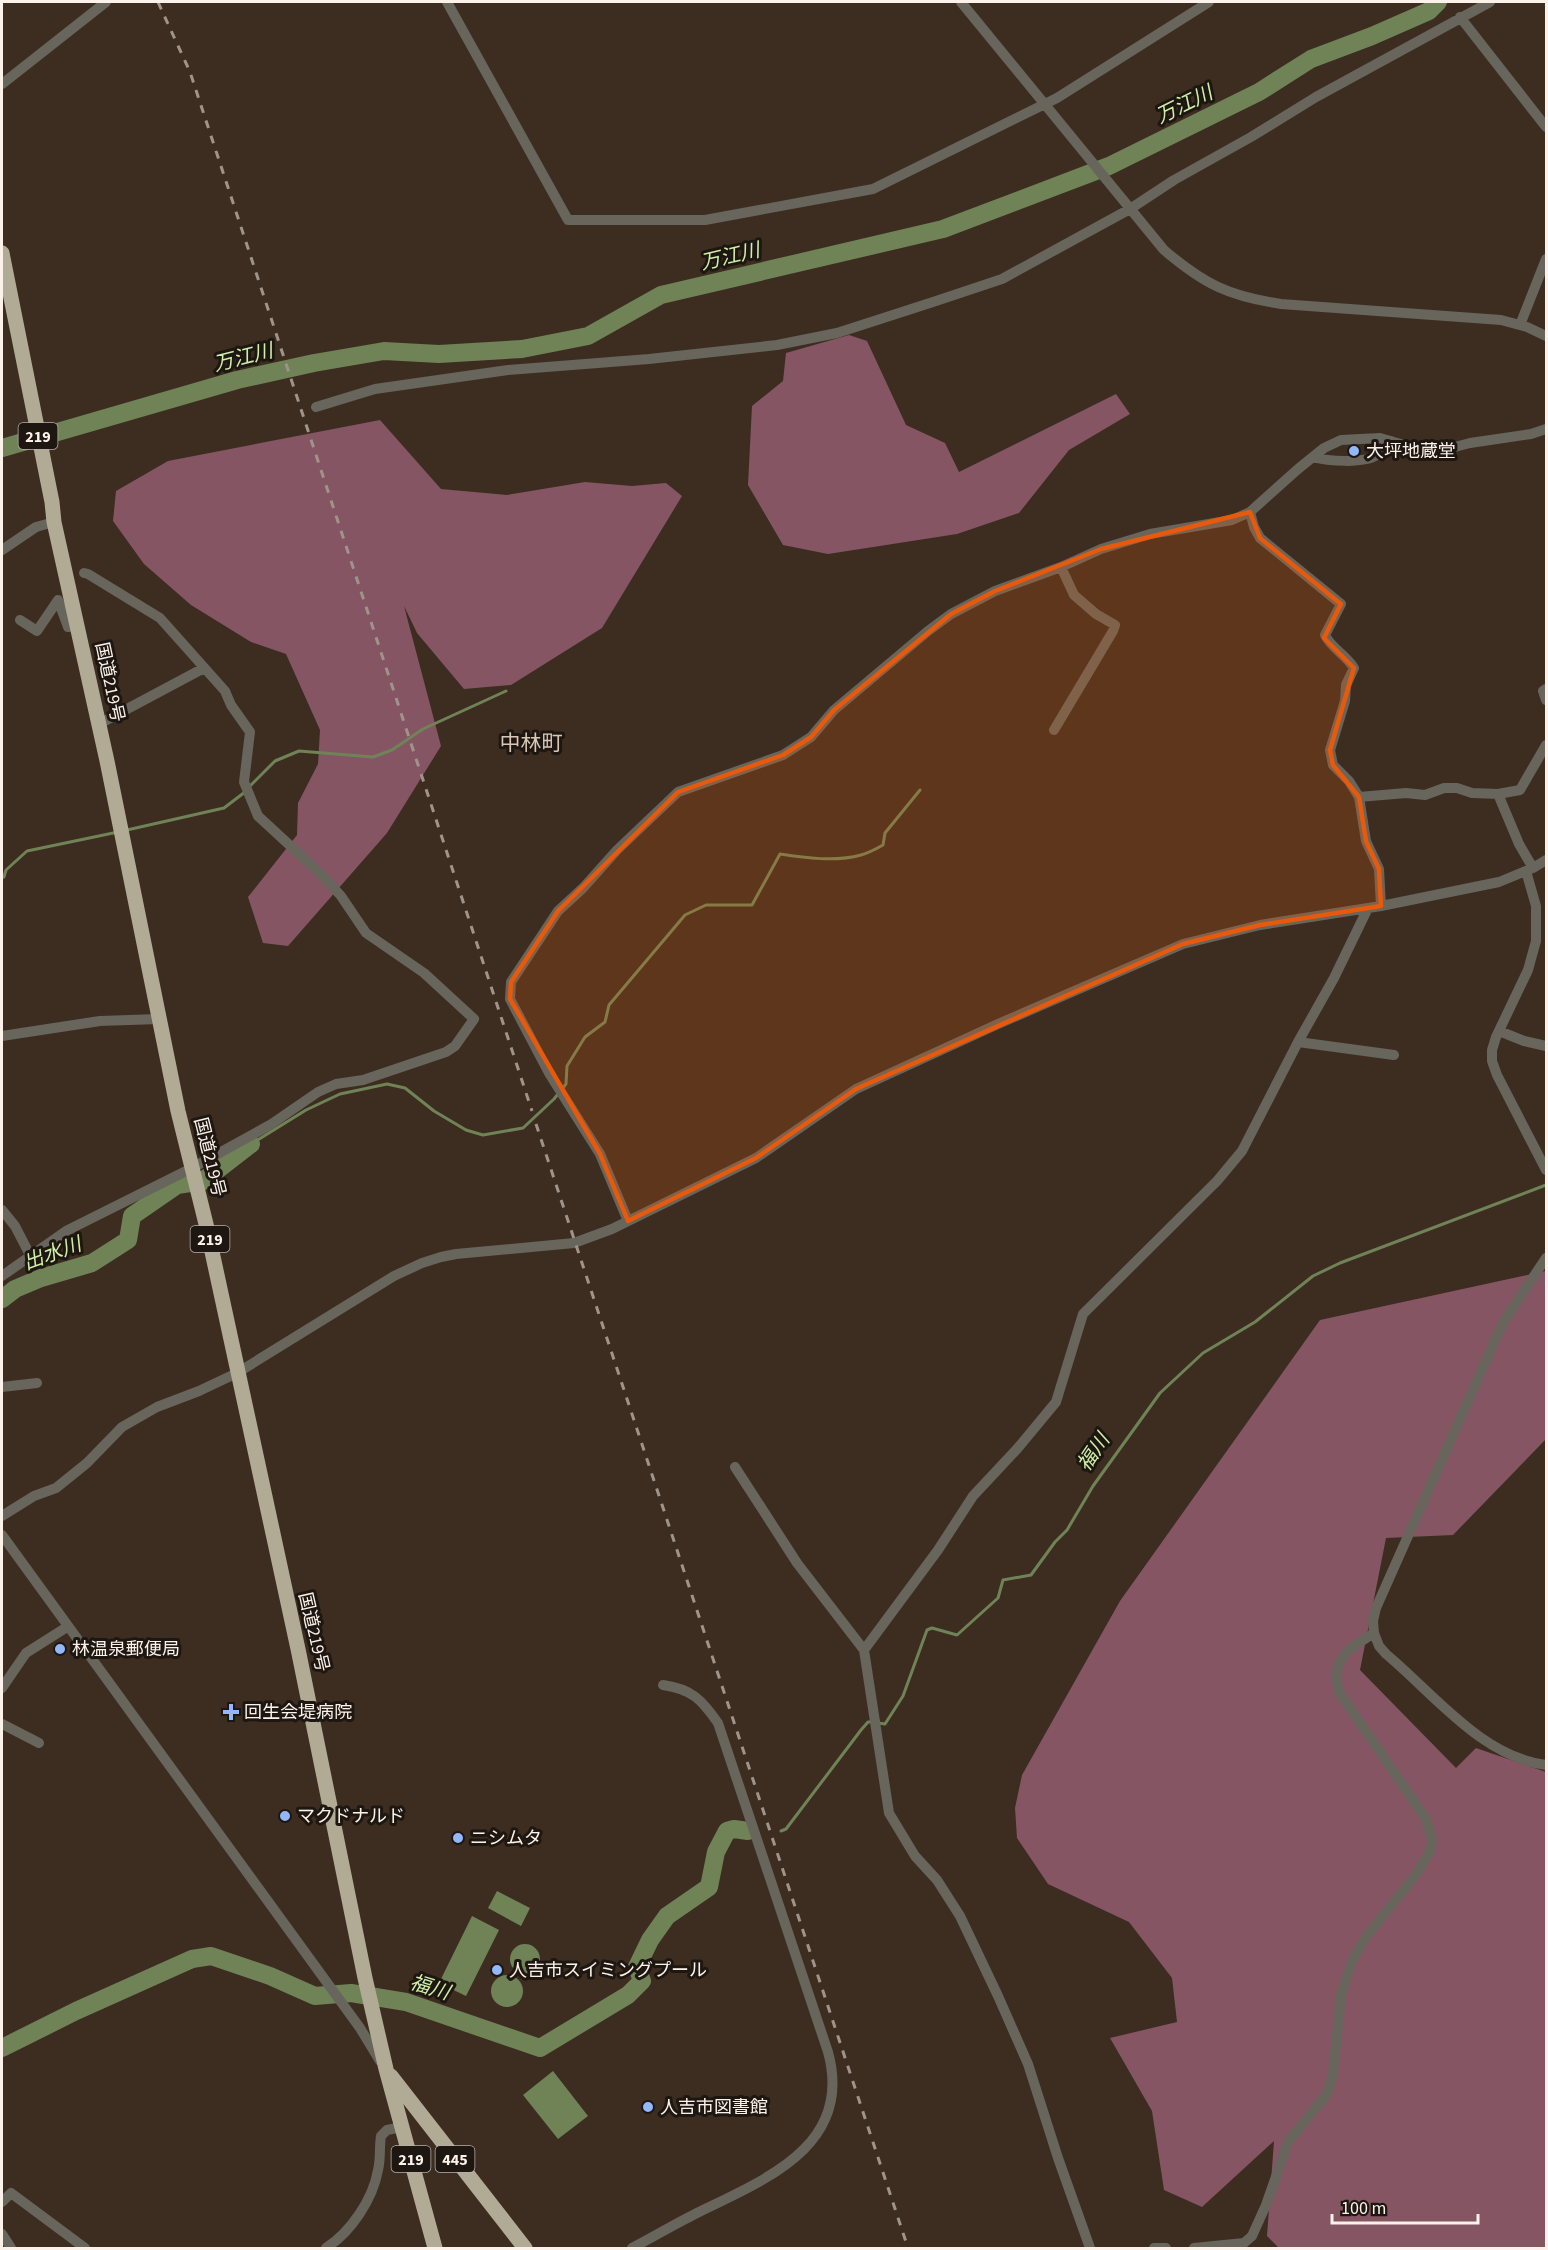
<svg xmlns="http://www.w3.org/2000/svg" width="1548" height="2250" viewBox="0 0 1548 2250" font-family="'Source Sans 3','Noto Sans JP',sans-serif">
<rect width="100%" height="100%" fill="#3c2d20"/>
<path fill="#855564" d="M849,335L867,341L906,425L945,443L959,472L1116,394L1130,414L1069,450L1019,513L957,534L828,554L783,545L748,485L752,406L783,381L786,353Z
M380,420L441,489L507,495L585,482L632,486L666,483L682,496L602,628L511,685L464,689L417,633L404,606L441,746L387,833L288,946L263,943L248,897L297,835L298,803L318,764L320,730L286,654L251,642L191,605L144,564L113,521L116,491L168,461Z
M1546,1271V1439L1453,1535L1386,1538L1360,1670L1456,1768L1476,1748L1546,1772V2248H1279L1267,2236L1274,2141L1202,2207L1164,2190L1152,2111L1110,2038L1177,2022L1172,1978L1129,1922L1048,1884L1017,1838L1015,1808L1022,1775L1120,1601L1320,1320Z"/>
<path fill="#6f8357" d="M497,1891L530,1908L521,1926L488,1908Z
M472,1916L499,1930L466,1996L439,1983Z
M510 1959a15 15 0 1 1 30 0a15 15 0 1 1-30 0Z
M491 1991a16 16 0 1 1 32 0a16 16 0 1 1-32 0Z
M553,2071L588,2116L558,2139L523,2095Z"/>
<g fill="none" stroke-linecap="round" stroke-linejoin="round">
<path stroke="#6f8357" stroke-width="3" d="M249,787L275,761L299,751L373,757L392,750L423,729L506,691
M127,830L224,808L245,792
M2,878L4,877L6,870L27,851L118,832
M251,1144L306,1110L340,1094L387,1084L405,1088L434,1111L466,1130L483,1135L523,1128L554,1099L566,1084L567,1066L585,1037L605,1022L609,1005L685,915L706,905H752L780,854C805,858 836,862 861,855C868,853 876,849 883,845L885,833L920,790
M878,1723L885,1724L903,1696L927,1630L932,1628L957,1635L998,1598L1003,1580L1031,1575L1055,1542L1067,1530L1093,1486L1160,1393L1203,1353L1255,1322L1313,1276L1340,1263L1546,1185
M781,1831L786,1829L861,1730L868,1722H871"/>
<path stroke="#6f8357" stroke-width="18" d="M2,448L237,380L314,363L384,351L439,354L522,349L588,336L661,295L943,229L1109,166L1259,92L1311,59L1372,36L1429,11L1438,2
M2,1299L15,1289L41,1278L92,1263L128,1240L132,1216L177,1185L203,1181L251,1144
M2,2048L76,2011L192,1959L211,1956L270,1976L315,1996L351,1993L406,2002L540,2048L628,1995L642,1981L637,1967L650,1940L667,1916L709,1887L716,1852L727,1831L734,1829L748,1831"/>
<path stroke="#67655c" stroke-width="10" d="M447,2L568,220H705L873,189L1057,98L1209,2
M961,2L1164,250C1204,284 1228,296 1281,304L1501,320L1527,327L1546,336
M1460,17L1546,127
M2,84L106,2
M1520,325L1546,259
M316,407L375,389L508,370L649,359L777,345L837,333L933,302L1002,279L1130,209L1174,180L1251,137L1316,97L1490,2
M1313,457C1327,461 1364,464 1377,455C1382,452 1386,445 1391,441
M1250,512L1254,527L1260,538L1341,604L1325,635C1331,648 1346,655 1354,668L1346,685L1345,701L1330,750L1333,765L1349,781L1359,797L1366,841L1379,869L1381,906
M2,550L36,527L54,522
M20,620L37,631L58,600L68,627L78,626
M1546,689L1543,691L1546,700
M99,724L204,668
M1054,730L1113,631L1115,625L1096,614L1074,595L1061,567
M1498,794L1519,844L1533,868
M1359,797L1406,793L1425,795L1444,788H1457L1472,793L1498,794L1520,790L1546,745
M1526,871L1536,906V941L1528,970L1496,1037L1492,1050V1061L1497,1075L1546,1170
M1499,1031L1524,1041L1546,1046
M2,1036L100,1021L159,1019
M1298,1042L1394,1055
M2,1210L15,1226L31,1257
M628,1221L600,1154L549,1073L510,999L511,982L558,911L583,888L617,850L678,792L783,755L811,737L834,710L928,631L951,614L995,591L1061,567L1101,549L1150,534L1232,520L1250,512L1298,469L1324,448L1341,440L1380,438L1432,453L1470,443L1531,434L1546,429
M1546,1258L1506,1318L1496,1338L1376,1608L1373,1621L1374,1633L1379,1646L1386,1654C1434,1694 1482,1757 1546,1765
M2,1276L66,1231L192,1168L270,1125L318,1092L336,1084L363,1080L446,1052L455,1046L474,1019L424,973L366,933L341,896L323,876L258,816L244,782L250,732L231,705L225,691L160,618L88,574L84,573
M2,1387L37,1383
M735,1467L797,1563L864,1650L889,1813L915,1856L937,1880L960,1916L998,1996L1028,2064L1058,2158L1090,2248
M2,1516L34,1496L56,1488L87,1463L122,1427L157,1407L199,1391L237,1373L394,1276L422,1263L441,1257L456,1254L574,1243L612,1229L756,1158L856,1089L998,1024L1183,944L1260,925L1381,906L1499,882L1533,868L1546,860
M2,1535L360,2028L380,2061
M864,1650L938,1550L973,1496L1017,1449L1056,1402L1083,1314L1217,1181L1242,1151L1298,1042L1334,978L1368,908
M2,1688L26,1653L67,1627
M2,1724L39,1743
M2,2202L11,2193L85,2248
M2,2234L11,2248
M326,2248C351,2232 373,2199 378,2170C381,2158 379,2148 381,2136L387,2130L402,2127
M632,2248C653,2237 675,2224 697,2213C764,2180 854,2146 828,2052L718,1723C702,1700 692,1689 663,1685
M1154,2248H1166
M1194,2248L1244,2243L1252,2236L1266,2205L1288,2142L1327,2094L1333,2074L1341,1995L1353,1959L1366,1937L1418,1872L1431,1849L1432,1839L1426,1819L1339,1692C1330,1658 1348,1650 1374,1633"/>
<path stroke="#b1ab95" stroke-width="15" d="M2,253L52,502L54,522L107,761L178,1111L206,1224L298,1649L365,1978L386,2069L435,2248
M391,2076L525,2248"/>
<path stroke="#a09389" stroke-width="3" stroke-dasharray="8 8" stroke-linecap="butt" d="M158,2L190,72L532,1111
M536,1124L908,2248"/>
</g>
<path fill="#e8590c" fill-opacity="0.2" stroke="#e8590c" stroke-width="4.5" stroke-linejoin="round" d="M1250,512L1260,538L1341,604L1324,638L1354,668L1330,750L1333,765L1359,797L1366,841L1379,869L1381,906L1260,925L1183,944L856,1089L756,1158L628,1221L600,1154L510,999L511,982L558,911L678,792L783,755L811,737L834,710L951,614L995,591L1101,549Z"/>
<g fill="#92b7fd" stroke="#1e1711" stroke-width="2">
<circle cx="1354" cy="451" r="6"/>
<circle cx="60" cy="1649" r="6"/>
<path d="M228 1703h6v6h6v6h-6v6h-6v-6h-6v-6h6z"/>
<circle cx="285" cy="1816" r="6"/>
<circle cx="458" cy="1838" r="6"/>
<circle cx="497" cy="1970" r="6"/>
<circle cx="648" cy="2107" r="6"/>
</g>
<g text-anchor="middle" stroke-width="6" stroke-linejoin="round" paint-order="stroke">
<g fill="#1e1711" stroke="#b9b0a9" stroke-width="1.5">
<rect x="18.5" y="423" width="39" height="26" rx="4.5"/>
<rect x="190.5" y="1226" width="39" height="26" rx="4.5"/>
<rect x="391.5" y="2146" width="39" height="26" rx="4.5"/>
<rect x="435.5" y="2146" width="39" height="26" rx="4.5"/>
</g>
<g font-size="16" font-weight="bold" fill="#fcf2ea">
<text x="38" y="442">219</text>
<text x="210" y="1245">219</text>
<text x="411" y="2165">219</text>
<text x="455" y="2165">445</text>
</g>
<g font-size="18" fill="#fcf2ea" stroke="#1e1711" text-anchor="start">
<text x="1366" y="457">大坪地蔵堂</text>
<text x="72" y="1655">林温泉郵便局</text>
<text x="244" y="1718">回生会堤病院</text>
<text x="297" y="1822">マクドナルド</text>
<text x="470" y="1844">ニシムタ</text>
<text x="509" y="1976">人吉市スイミングプール</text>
<text x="660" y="2113">人吉市図書館</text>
</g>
<g font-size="18" fill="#fcf2ea" stroke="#1e1711">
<text transform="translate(110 682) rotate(78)" y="6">国道219号</text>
<text transform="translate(210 1157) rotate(76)" y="6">国道219号</text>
<text transform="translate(314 1632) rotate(77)" y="6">国道219号</text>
</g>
<g font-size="20" font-style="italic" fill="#d0f0aa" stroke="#1e1711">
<text transform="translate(1184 104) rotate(-26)" y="7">万江川</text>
<text transform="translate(730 256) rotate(-13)" y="7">万江川</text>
<text transform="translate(243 357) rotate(-14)" y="7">万江川</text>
<text transform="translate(52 1253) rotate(-20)" y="7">出水川</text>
<text transform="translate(1093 1452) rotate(-56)" y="7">福川</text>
<text transform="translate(430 1987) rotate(17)" y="7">福川</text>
</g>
<g font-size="21" fill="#d9c6b5" stroke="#1e1711">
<text x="531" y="750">中林町</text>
</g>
</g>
<rect width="1548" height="2250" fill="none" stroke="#fcf2ea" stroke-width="6"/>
<path d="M1332 2214v9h146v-9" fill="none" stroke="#fcf2ea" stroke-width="3"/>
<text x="1341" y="2214" font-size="18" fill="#fcf2ea" stroke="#1e1711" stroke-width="4.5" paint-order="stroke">100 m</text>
</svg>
